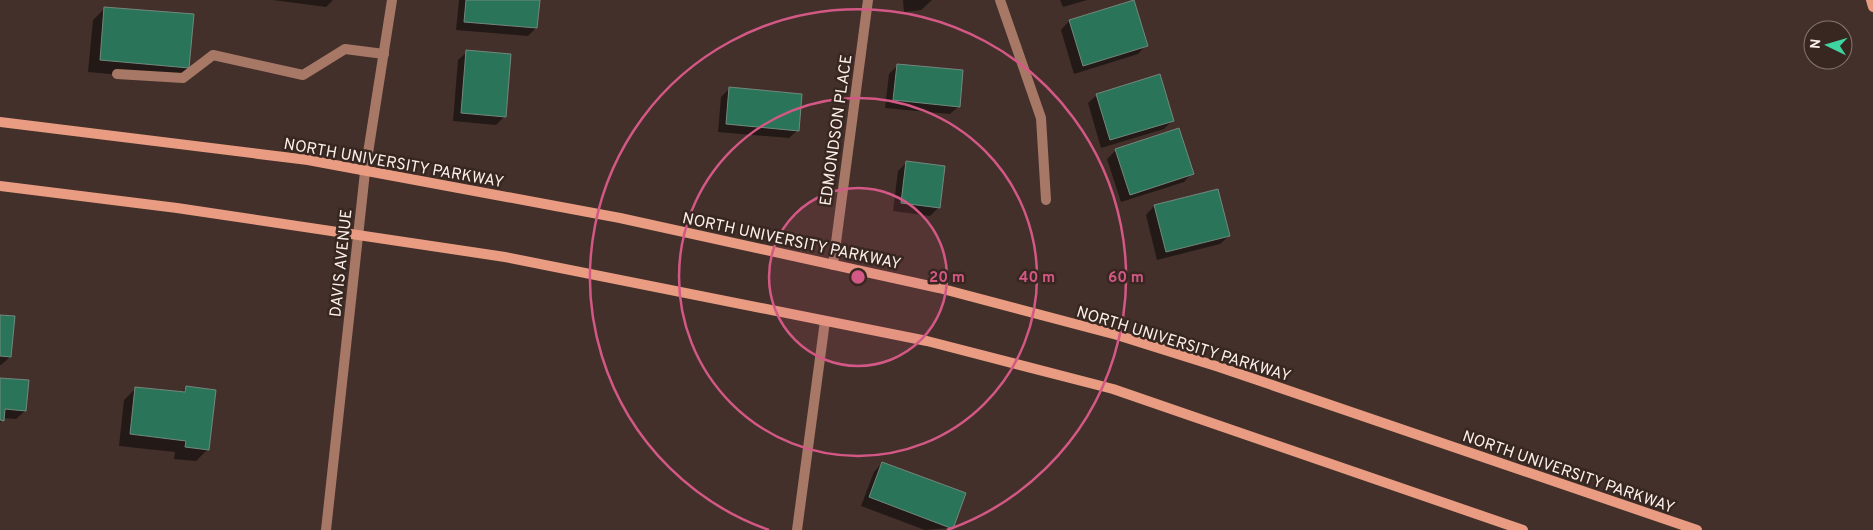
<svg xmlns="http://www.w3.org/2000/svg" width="1873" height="530" viewBox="0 0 1873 530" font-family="Overpass,sans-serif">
<rect width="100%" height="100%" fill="#43302a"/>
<path fill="#0007" d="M273,0H333L326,7Z
M459,0H539L536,28L528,36L456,30Z
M903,0H932L921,10L904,12Z
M1060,0H1087L1063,7Z
M105,8L188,68L176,80L88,72L93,20Z
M1069,21L1146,45L1138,54L1074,74L1061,30Z
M467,52L505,116L496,125L453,121L458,60Z
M898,65L959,106L950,114L885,108L889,74Z
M730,88L798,130L789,138L718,132L721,97Z
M1097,95L1173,120L1164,129L1101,148L1088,103Z
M1116,150L1192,173L1184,182L1121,202L1107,159Z
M907,162L939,207L930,216L893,211L898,171Z
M1217,190L1229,236L1220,244L1157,260L1146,215L1154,206Z
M0,316L10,357L1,365H0Z
M0,379L25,411L16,419L3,418L0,423Z
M136,388L181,393L186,388L208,449L196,461L174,459L175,452L119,446L124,400Z
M882,463L964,494L951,528L925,530L861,506L874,472Z"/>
<path fill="#2a755a" stroke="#72887e" d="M466,0H540L537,28L464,22Z
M1134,0L1148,46L1083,66L1069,20Z
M104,7L194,14L189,68L100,60Z
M466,50L511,54L506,117L461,113Z
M897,64L963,70L960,107L893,100Z
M1160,74L1174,121L1110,140L1096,94Z
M729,87L802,94L799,131L726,124Z
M1179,128L1194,174L1130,195L1115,149Z
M906,161L945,166L940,208L901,203Z
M1218,189L1230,236L1166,252L1154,205Z
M0,315L15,316L11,357L0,356Z
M0,378L29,380L26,411L5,409L4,421L0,420Z
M186,386L216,390L209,450L185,447L186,441L130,434L135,387L185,392Z
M882,462L966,493L953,529L869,497Z"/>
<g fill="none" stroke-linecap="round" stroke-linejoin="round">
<path stroke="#a87867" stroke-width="10" d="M117,74L183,78L213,55L303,75L345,49L384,54"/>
<path stroke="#a87867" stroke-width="10" d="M1000,0L1041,118L1046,200
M833,265L868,0
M326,530L365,172L392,0
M797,530L825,321"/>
<path stroke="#e99c82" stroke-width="10" d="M1871,0L1873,7
M0,122L308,160L620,218L939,288L1117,335L1219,367L1697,530
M0,186L177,208L505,257L927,341L1113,389L1523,530"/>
</g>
<circle cx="858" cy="277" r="89" fill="#d35886" fill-opacity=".12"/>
<g fill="none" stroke="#d35886" stroke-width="2.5">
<circle cx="858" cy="277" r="89"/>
<circle cx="858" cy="277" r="179"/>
<path d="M769 530A268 268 0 1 1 947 530"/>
</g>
<g text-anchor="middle" stroke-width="5" stroke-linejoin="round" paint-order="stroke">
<g font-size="16" fill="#fbefea" stroke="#382620">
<text transform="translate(835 130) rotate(-82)" y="6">EDMONDSON PLACE</text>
<text transform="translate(394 162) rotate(10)" y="6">NORTH UNIVERSITY PARKWAY</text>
<text transform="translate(792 240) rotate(12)" y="6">NORTH UNIVERSITY PARKWAY</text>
<text transform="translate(340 263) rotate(-84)" y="6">DAVIS AVENUE</text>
<text transform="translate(1184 343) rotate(17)" y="6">NORTH UNIVERSITY PARKWAY</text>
<text transform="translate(1569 471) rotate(19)" y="6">NORTH UNIVERSITY PARKWAY</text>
</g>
</g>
<circle cx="858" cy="277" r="8" fill="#d35886" stroke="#382620" stroke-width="2.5"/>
<g font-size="15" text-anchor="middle" font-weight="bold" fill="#d35886" stroke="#382620" stroke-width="5" stroke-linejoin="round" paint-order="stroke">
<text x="947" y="282">20 m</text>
<text x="1037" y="282">40 m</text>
<text x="1126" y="282">60 m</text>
</g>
<g transform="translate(1828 45) rotate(275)"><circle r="24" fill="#382620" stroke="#867671"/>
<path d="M0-4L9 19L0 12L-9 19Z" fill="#40d4a1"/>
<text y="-8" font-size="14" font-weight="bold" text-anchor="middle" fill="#fbefea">N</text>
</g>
</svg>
